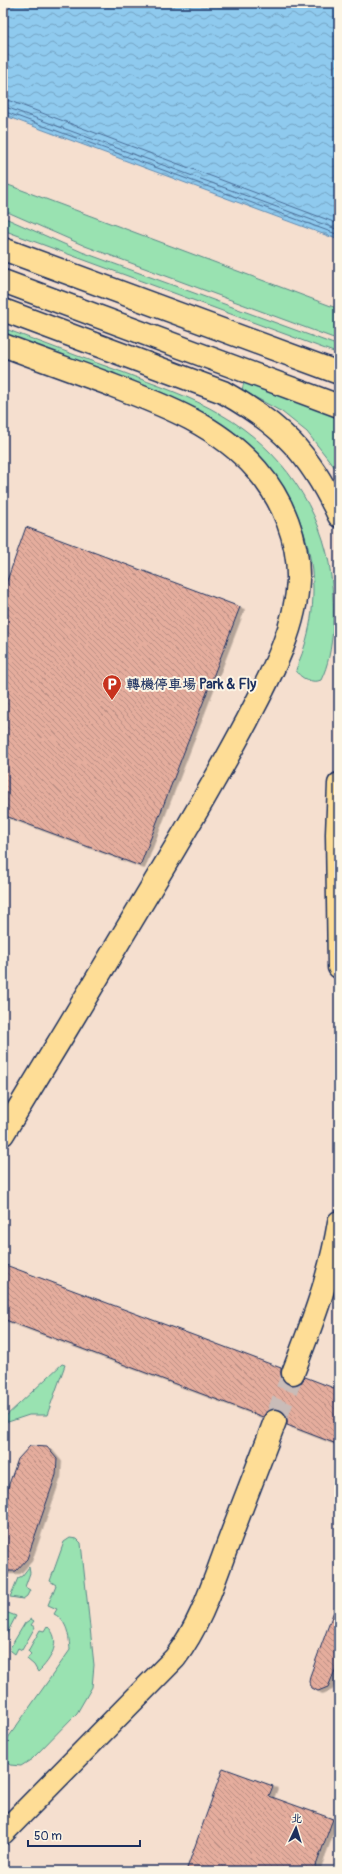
<svg xmlns="http://www.w3.org/2000/svg" width="342" height="1874" viewBox="0 0 342 1874" font-family="Pangolin,'LXGW WenKai TC',sans-serif">
<defs>
<pattern id="water-waves" width="16" height="10" patternUnits="userSpaceOnUse"><rect width="16" height="10" fill="#8fcaee"/><path d="M0 5q4-4 8 0t8 0" fill="none" stroke="#74a4c4"/></pattern>
<pattern id="building-back-hatch" width="6" height="6" patternUnits="userSpaceOnUse"><rect width="6" height="6" fill="#e5ad9d"/><path d="M-1 5l2 2M0 0l6 6M5-1l2 2" fill="none" stroke="#b98d83"/></pattern>
<filter id="shadow"><feDropShadow dx="4.5" dy="2.5" stdDeviation="0" flood-color="#0004"/></filter>
</defs>
<rect width="100%" height="100%" fill="#f5dfcf"/>
<filter id="ink" filterUnits="userSpaceOnUse"><feTurbulence type="fractalNoise" baseFrequency=".025" numOctaves="2"/><feDisplacementMap in="SourceGraphic" scale="8" xChannelSelector="R" yChannelSelector="G"/><feConvolveMatrix kernelMatrix="1 2 1 2 8 2 1 2 1" color-interpolation-filters="sRGB"/></filter>
<g filter="url(#ink)">
<path fill="#99e2b1" stroke="#5a8888" d="M3,183L339,309V340L85,246L3,210Z
M3,217L82,252L339,346V354L3,230Z
M3,328C43,343 82,358 122,372C156,385 190,396 222,415C280,448 323,509 331,576C335,607 335,652 321,680C313,684 299,678 296,670C298,663 302,655 304,648C310,629 313,610 313,591C313,519 272,450 208,415C178,398 144,386 111,374C75,360 39,347 3,334Z
M244,382L339,417V473L307,432L282,412L242,390Z
M62,1364L65,1365L47,1415H29L8,1422L5,1417Z
M70,1538L77,1539L81,1543L94,1665L92,1687L77,1713L32,1759L21,1766L10,1765L3,1759V1745L70,1650C69,1637 68,1621 54,1614L57,1609L48,1605L56,1585L50,1581L64,1542Z
M29,1567L30,1573L25,1587L30,1590L27,1596L23,1599L10,1597L18,1578L22,1576Z
M3,1611L16,1616L6,1635L3,1637Z
M31,1619L34,1621L31,1625L35,1627L22,1650L18,1648L15,1654L11,1651L10,1648L25,1623Z
M47,1626C63,1640 51,1660 38,1672L34,1665L27,1659L31,1654L28,1651L40,1630L44,1631Z"/>
<path fill="url(#water-waves)" stroke="#618cb4" d="M3,3H339V240L3,115Z"/>
<g fill="none" stroke-linecap="round" stroke-linejoin="round">
<path stroke="#496d98" stroke-width="1" d="M3,100L10,101L339,224
M3,106L339,230
M3,111L339,235"/>
</g>
<path fill="url(#building-back-hatch)" stroke="#1b2f5e" filter="url(#shadow)" d="M26,527L240,607L140,866L3,815V592Z
M3,1264L281,1368V1375L283,1381L289,1385H295L301,1383L305,1377L339,1390V1445L287,1425V1419L285,1413L279,1409H273L267,1411L263,1417L3,1319Z
M30,1446L47,1447L57,1459L56,1475L27,1559L16,1571H3V1501L18,1459Z
M338,1600L339,1601V1661L328,1687L318,1691L312,1688L309,1682L310,1676Z
M223,1768L273,1786L269,1796L333,1819L314,1871H186Z"/>
<g fill="none" stroke-linecap="round" stroke-linejoin="round">
<path stroke="#c9bcb8" stroke-width="22" stroke-dasharray="22 11" stroke-linecap="butt" d="M275,1421L293,1373"/>
<defs>
<path id="motorway" d="M3,249L339,373
M3,281L339,406
M3,310L223,392C282,425 310,454 339,516
M3,345C37,358 71,370 106,383C161,404 217,424 257,470C283,500 299,541 298,580C296,631 269,678 247,721C224,764 200,806 175,848C118,944 61,1039 3,1134
M339,784L337,834L339,967
M293,1373C313,1321 330,1277 339,1222
M3,1833L175,1658C200,1625 212,1587 226,1549C242,1506 259,1464 275,1421"/>
</defs>
<use href="#motorway" stroke="#1b2f5e" stroke-width="25"/>
<use href="#motorway" stroke="#fedd96" stroke-width="22"/>
</g>
</g>
<defs>
<symbol id="parking-pin" viewBox="-11 -11 22 30"><path d="M0 17L-7.5 6A9.5 9.5 0 1 1 7.5 6Z" fill="#c8321e" stroke="#fcf5e5"/><path d="M-3.5-5.5H1a3.5 3.5 0 0 1 0 7H-1V5.5H-3.5ZM-1-3.4V-.6H.8a1.4 1.4 0 0 0 0-2.8Z" fill="#fff"/></symbol>
</defs>
<g fill-rule="evenodd">
<use href="#parking-pin" x="101" y="673" width="22" height="30"/>
</g>
<g text-anchor="middle" stroke-width="4" stroke-linejoin="round" paint-order="stroke">
<g font-size="14" font-weight="bold" fill="#1b2f5e" stroke="#fcf5e5" text-anchor="start">
<text x="126" y="689">轉機停車場 Park &amp; Fly</text>
</g>
</g>
<rect width="342" height="1874" fill="none" stroke="#fcf5e5" stroke-width="16"/>
<rect x="8" y="8" width="326" height="1858" fill="none" stroke="#1b2f5e" stroke-width="1.5" filter="url(#ink)"/>
<g transform="translate(296 1828) rotate(4)" stroke="#fcf5e5" stroke-width="3" paint-order="stroke">
<path d="M0-3L7 15L0 10L-7 15Z" fill="#1b2f5e"/>
<text y="-6" font-size="11" font-weight="bold" text-anchor="middle" fill="#1b2f5e">北</text>
</g>
<path d="M28 1840v6h112v-6" fill="none" stroke="#1b2f5e" stroke-width="2"/>
<text x="34" y="1840" font-size="12" fill="#1b2f5e" stroke="#fcf5e5" stroke-width="3" paint-order="stroke">50 m</text>
</svg>
